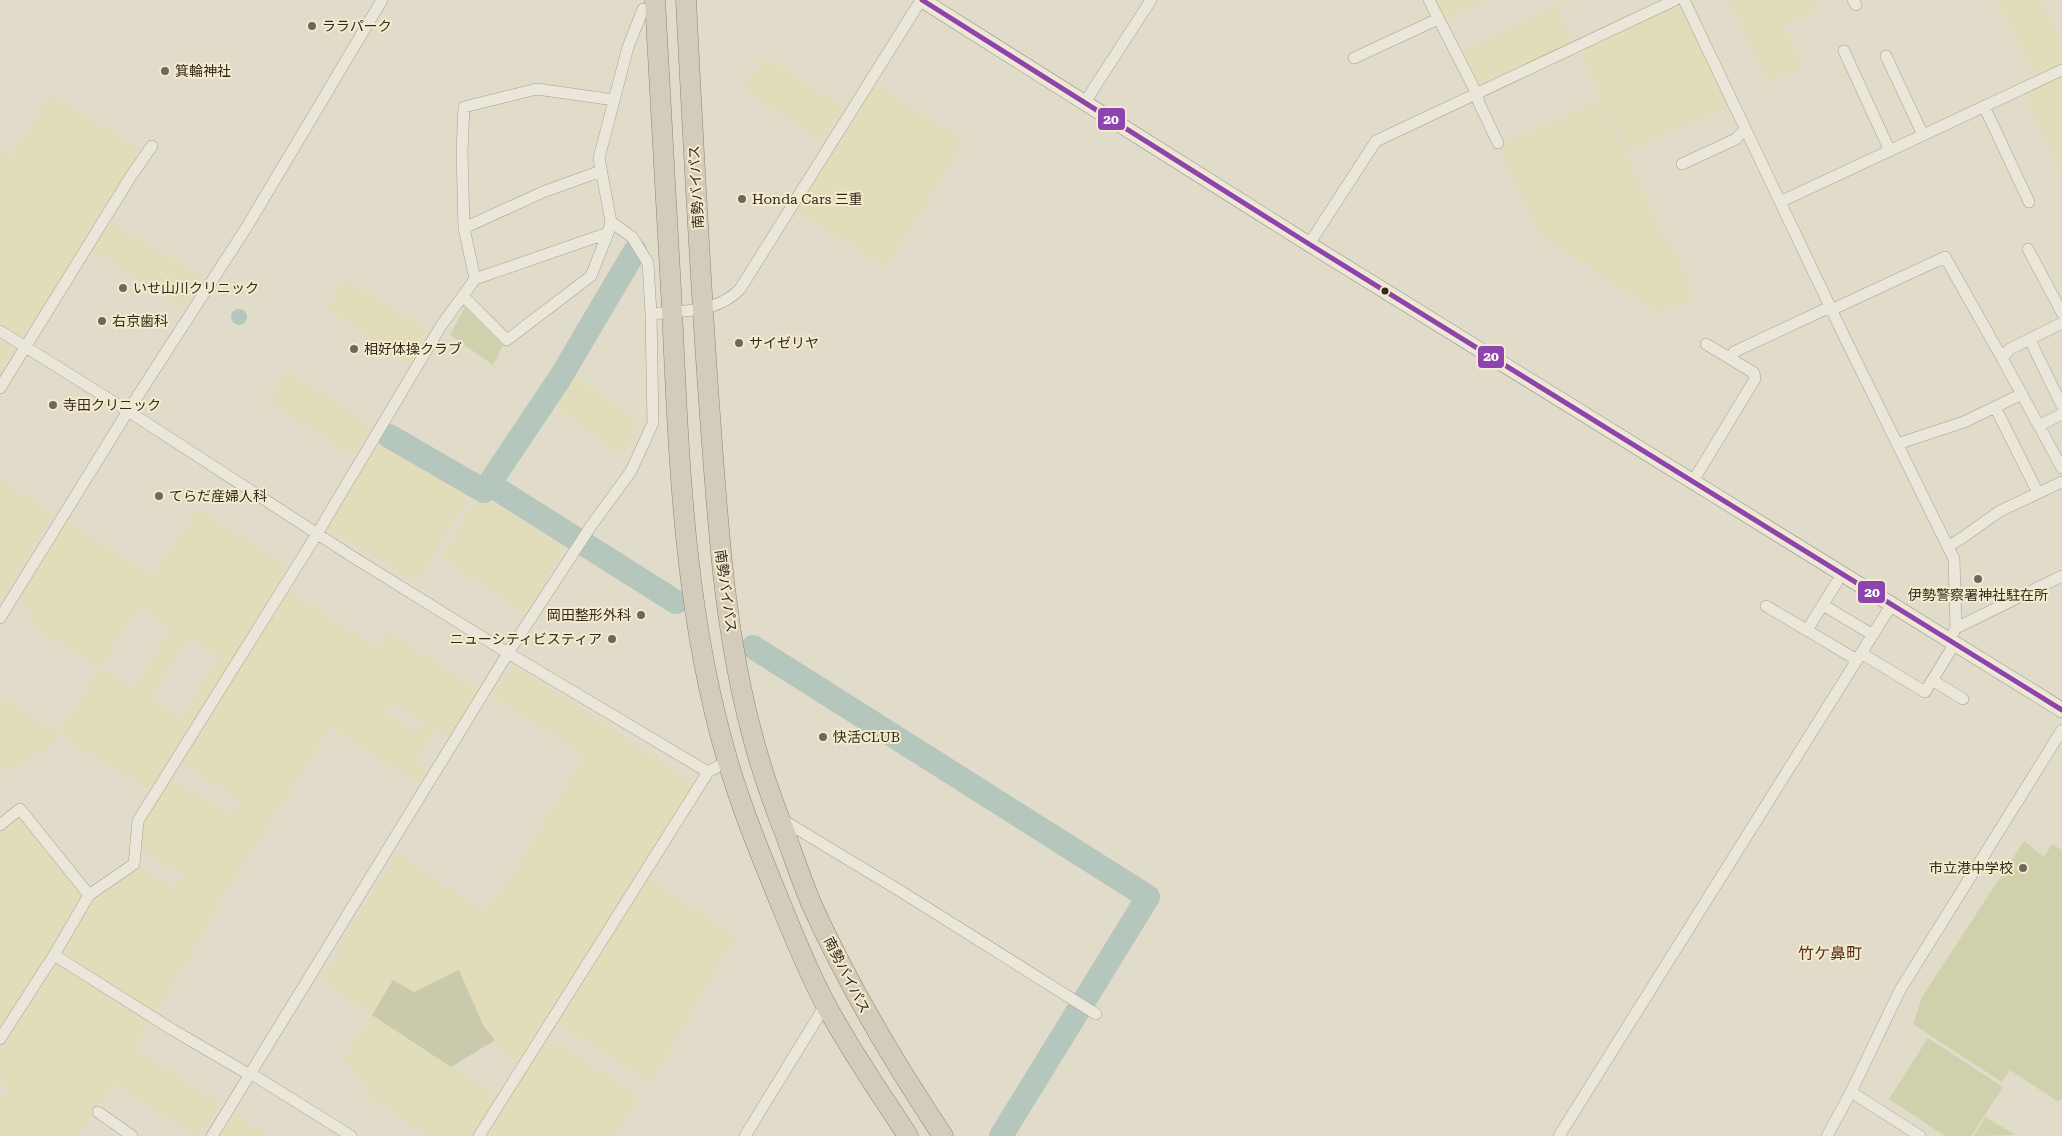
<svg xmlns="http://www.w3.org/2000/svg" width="2062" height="1136" viewBox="0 0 2062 1136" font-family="'Roboto Serif','Noto Sans JP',serif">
<rect width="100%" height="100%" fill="#e1dbc9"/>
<path fill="#e1dcba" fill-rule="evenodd" d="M1436,0H1488L1446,20Z
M1554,0H1571L1557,7L1575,45L1481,87L1476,84L1461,53L1556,7Z
M1729,0H1813L1817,9L1783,25L1803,66L1769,82Z
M1997,0H2041L2062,42V66L2037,79Z
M1679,4L1728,106L1627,151L1580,51Z
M764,57L843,108L822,140L743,89Z
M2062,73V175L2023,91Z
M874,84L964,141L887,267L796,211Z
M50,94L141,151L81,246L25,342L0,326V152L11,158Z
M1601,100L1657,224L1676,255L1695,297L1660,313L1612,283L1541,235L1498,146Z
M108,221L203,278L183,308L91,248Z
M345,280L432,333L412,366L327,308Z
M0,341L15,351L0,377Z
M286,370L372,426L354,456L268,401Z
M570,374L636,420L624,455L552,404Z
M384,436L472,492L417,582L326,527Z
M0,480L54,514L16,574L0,604Z
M480,494L564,547L526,614L442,557Z
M198,509L289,568L279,587L276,586L270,603L194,725L150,790L59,734L44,750L10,770L0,766V697L59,734L100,668L28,622L34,611L19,601L65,520L153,577ZM138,606L172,627L135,689L100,668ZM188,637L219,656L182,717L183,719L149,698H151Z
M285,589L377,648L388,632L481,691L450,738L390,702L384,713L415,732L421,722L434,730L415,760L431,771L422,785L330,727L272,820L261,814L271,822L221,897L215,913L155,1015L60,954L92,897L137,866L175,889L183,874L139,848L145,815L169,779L232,815L241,801L180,760Z
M515,665L697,786L517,1065L484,1027L459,970L414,992L393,980L372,1015L499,1096L474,1136H427L373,1098L368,1105L364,1103L372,1087L353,1075L358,1069L343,1060L372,1015L321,980L341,950L337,948L397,854L485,912L509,880L582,761L584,754L492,696Z
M19,815L84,895L0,1029V831Z
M647,878L736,936L650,1082L555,1021Z
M55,959L150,1020L133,1047L220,1104L200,1136H195L114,1083L77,1136H0V1099L7,1089L0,1079V1073L4,1071L0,1064V1048Z
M545,1036L639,1096L614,1136H482Z
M232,1111L268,1136H218Z"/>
<path fill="#ced1ac" d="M465,307L503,345L493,365L450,335Z
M2024,841L2044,857L2052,844L2062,850V1099L2057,1101L2010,1070L2002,1082L1913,1024L1922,997Z
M1928,1038L2003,1087L1971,1136H1945L1889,1099Z
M1985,1117L2016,1135L1974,1136Z"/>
<path fill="#c9caab" d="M459,970L484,1027L495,1040L451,1067L372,1015L393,980L414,992Z"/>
<path fill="#b5c6bc" d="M231 317a8 8 0 1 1 16 0a8 8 0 1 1-16 0Z"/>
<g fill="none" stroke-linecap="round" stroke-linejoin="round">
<path stroke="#b5c6bc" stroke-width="24" d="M389,436L484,491L489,484L676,602
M489,484L560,378L635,251
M753,647L1148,897L1001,1136"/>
<defs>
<path id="street" d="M1429,0L1477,94L1479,103L1498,143
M1684,0L1844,336L1954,559L1956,628
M1853,0L1856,5
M1844,51L1890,151
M1886,56L1923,135
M1354,58L1438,19
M1085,102L1151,0
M1984,106L2029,202
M1682,164L1736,139L1745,129
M1780,202L2062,70
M611,222L632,237L648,263L651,314
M464,228L462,152L464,107L537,89L614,100
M1309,244L1376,141L1675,0
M2028,249L2062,313
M475,279L464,228L543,192L601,171
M463,296L507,340L591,276L608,233
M1831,310L1945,257L2002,358
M2062,323L2010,349L2002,358L2062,468
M0,331L128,411L353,557L508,653L708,772
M2030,340L2062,406
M1731,358L1734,352L1830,307
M0,388L131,176L152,146
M1995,407L2038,493
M2040,425L2062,414
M1897,444L1964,422L2022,394
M1693,481L1755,379L1754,373L1706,344
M1948,546L1959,540L2000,511L2062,482
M1823,605L1873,635
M1766,606L1857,660
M0,618L128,411L248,225L382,0
M1807,630L1837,582
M1954,632L1956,628L2062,576
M1861,653L1925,692L1955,643
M1932,680L1963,699
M781,819L902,892L1096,1014
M0,825L20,809L89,895
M0,1039L54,955
M250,1073L351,1136
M250,1075L173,1030L54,955L89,895L134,864L138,821L317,534L441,326L475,279L608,233L611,222L599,158L628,47L643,9
M1851,1092L1920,1136
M98,1112L132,1136
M212,1136L508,653L591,526L631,471L653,423L651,314C683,310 716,314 740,289L921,0
M479,1136L708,772L728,761
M745,1136L826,1004
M1559,1136L1892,604
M1827,1136L1851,1092L1900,990L2062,730"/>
<path id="secondary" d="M922,0L1309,244L2062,710"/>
<path id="highway" d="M655,0C661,103 667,206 672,309C679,462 684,614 728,762C741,806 758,848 775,890C791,929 806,968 826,1005C850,1050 880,1093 908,1136
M686,0C693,139 700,278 710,416C718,523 724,630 752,734C761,769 773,803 786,836C794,858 802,881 811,903C848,985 893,1061 943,1136"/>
</defs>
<use href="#street" stroke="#a6a093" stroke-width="12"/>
<use href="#secondary" stroke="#958f83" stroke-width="16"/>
<use href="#highway" stroke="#8b857a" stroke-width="21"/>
<use href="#street" stroke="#eae6da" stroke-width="11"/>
<use href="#secondary" stroke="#eae6da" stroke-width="15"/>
<use href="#highway" stroke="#d4ccba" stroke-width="20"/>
<defs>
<path id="bus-1" d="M922,0L1309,244L2062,710"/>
</defs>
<use href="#bus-1" stroke="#f3ebce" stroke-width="9"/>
<use href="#bus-1" stroke="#8e44ad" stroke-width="5"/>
</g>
<g fill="#706759" stroke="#f3ebce" stroke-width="2">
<circle cx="312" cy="26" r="5"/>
<circle cx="165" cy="71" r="5"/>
<circle cx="742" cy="199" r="5"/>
<circle cx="123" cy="288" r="5"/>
<circle cx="102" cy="321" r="5"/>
<circle cx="739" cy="343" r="5"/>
<circle cx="354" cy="349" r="5"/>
<circle cx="53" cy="405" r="5"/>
<circle cx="159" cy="496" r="5"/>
<circle cx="1978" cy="579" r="5"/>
<circle cx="641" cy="615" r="5"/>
<circle cx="612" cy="639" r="5"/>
<circle cx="823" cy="737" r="5"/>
<circle cx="2023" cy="868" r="5"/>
</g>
<circle fill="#33291c" stroke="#f3ebce" stroke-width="2" cx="1385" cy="291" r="4.5"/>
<g text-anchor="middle" stroke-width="4" stroke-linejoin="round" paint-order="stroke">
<g font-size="14" fill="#33291c" stroke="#f3ebce" text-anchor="start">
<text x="322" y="31">ララパーク</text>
<text x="175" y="76">箕輪神社</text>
<text x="752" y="204">Honda Cars 三重</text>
<text x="133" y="293">いせ山川クリニック</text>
<text x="112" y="326">右京歯科</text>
<text x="749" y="348">サイゼリヤ</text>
<text x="364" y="354">相好体操クラブ</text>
<text x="63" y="410">寺田クリニック</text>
<text x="169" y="501">てらだ産婦人科</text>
<text x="1978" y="600" text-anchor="middle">伊勢警察署神社駐在所</text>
<text x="631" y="620" text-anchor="end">岡田整形外科</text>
<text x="602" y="644" text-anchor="end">ニューシティビスティア</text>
<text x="833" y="742">快活CLUB</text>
<text x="2013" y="873" text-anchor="end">市立港中学校</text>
</g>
<g font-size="14" fill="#33291c" stroke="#f3ebce">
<text transform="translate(696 187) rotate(-93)" y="5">南勢バイパス</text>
<text transform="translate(726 591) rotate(82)" y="5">南勢バイパス</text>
<text transform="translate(847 975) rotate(63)" y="5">南勢バイパス</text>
</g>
<g font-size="16" fill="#5e2f1d" stroke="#f3ebce">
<text x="1830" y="959">竹ケ鼻町</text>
</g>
</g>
<g stroke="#f3ebce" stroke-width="2">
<rect x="1097" y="107" width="29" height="24" rx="5" fill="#8e44ad"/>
<rect x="1477" y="345" width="28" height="24" rx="5" fill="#8e44ad"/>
<rect x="1857" y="580" width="29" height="24" rx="5" fill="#8e44ad"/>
</g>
<g font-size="14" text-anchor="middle" font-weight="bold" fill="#fff">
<text x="1111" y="124">20</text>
<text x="1491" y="361">20</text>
<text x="1872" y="597">20</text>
</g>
</svg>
